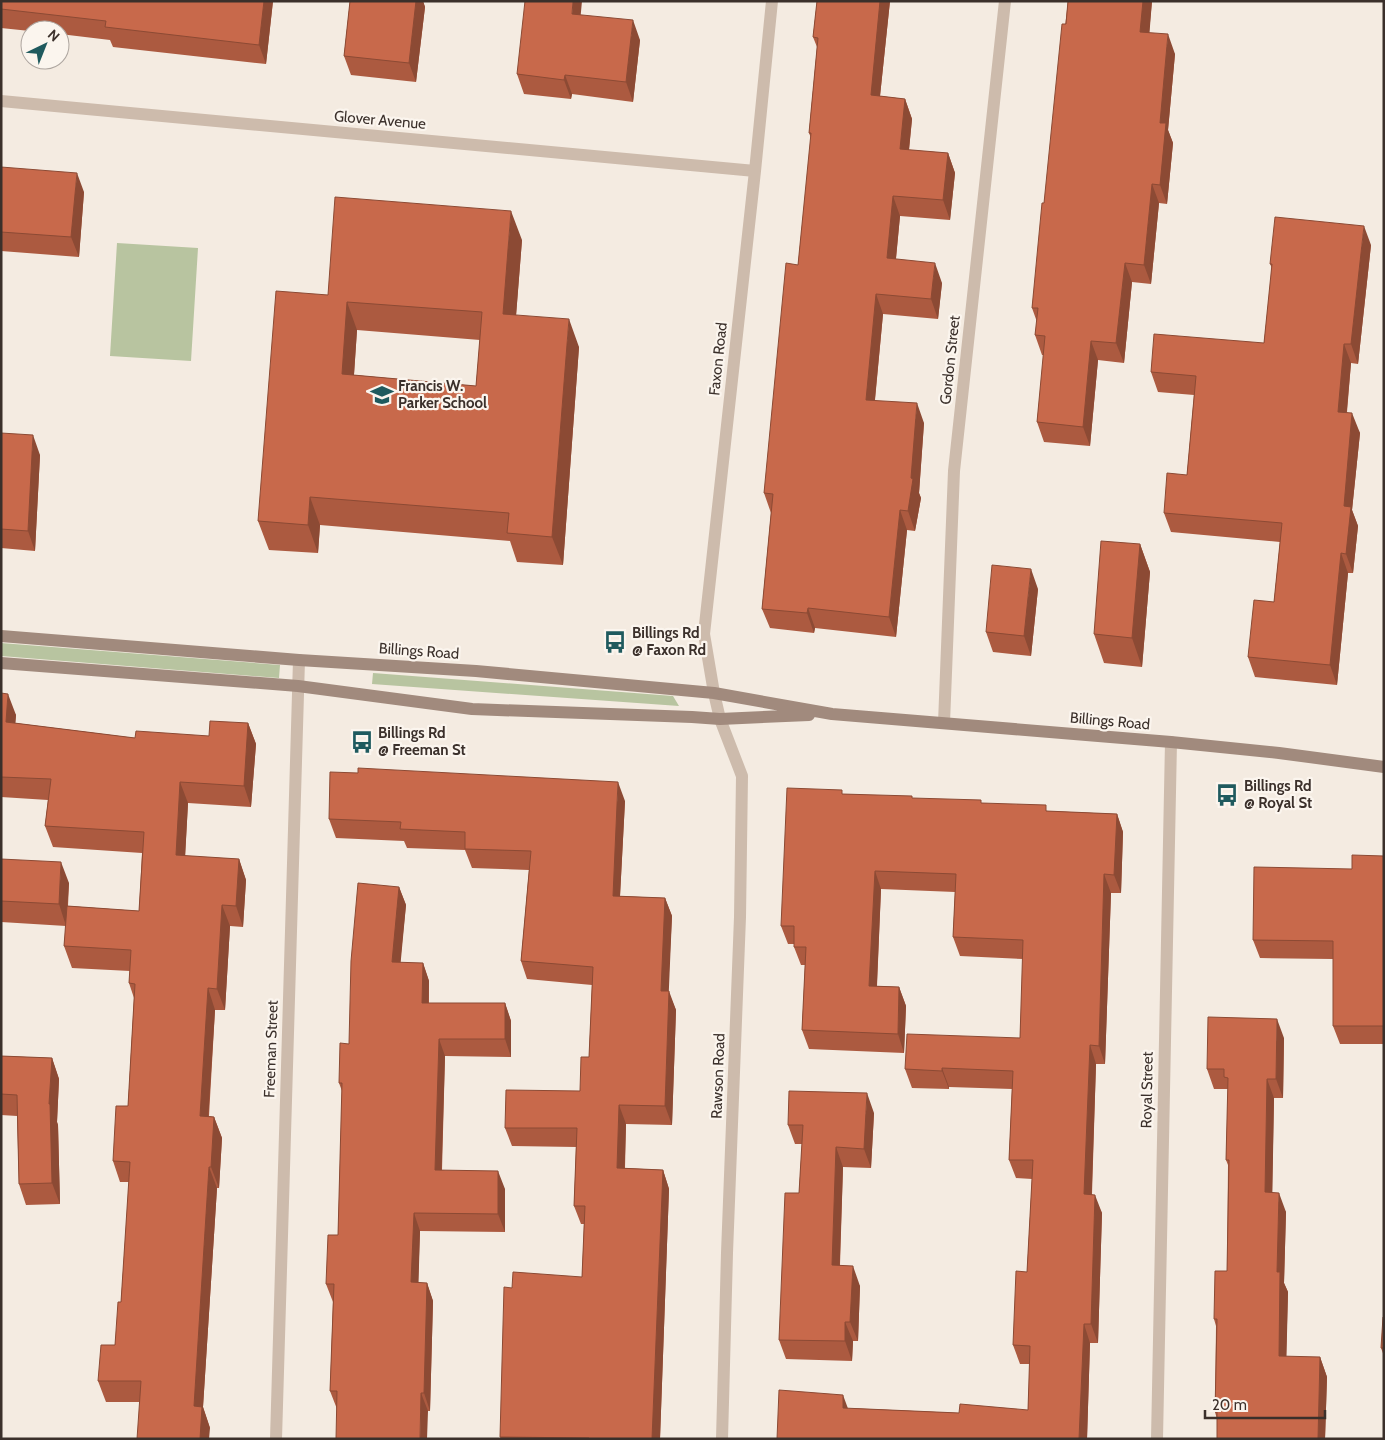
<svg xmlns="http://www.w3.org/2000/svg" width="1385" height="1440" viewBox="0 0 1385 1440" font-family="Cabin,sans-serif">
<rect width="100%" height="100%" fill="#f4ebe1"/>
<path fill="#b8c4a0" d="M117,243L198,248L191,361L110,356Z
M1,643L280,665L279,678L1,656Z
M373,673L673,696L679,706L372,684Z"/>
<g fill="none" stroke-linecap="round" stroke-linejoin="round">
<path stroke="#cdbbac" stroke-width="12" d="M1,101L755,171
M944,723L954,471L1005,1
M276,1439L299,660
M722,1439L727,1253L740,917L742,776L720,719L714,693L704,634L755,171L772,1
M1157,1439L1171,742"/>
<path stroke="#a18a7d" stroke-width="12" d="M1,636L299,660L476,671L714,693L832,714L1171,742L1279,753L1384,767
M1,663L298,686L472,709L692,717L720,719L809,715"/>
</g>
<path fill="#ac5a40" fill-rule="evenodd" d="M1,1H273L266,64L113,47L110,40L60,34V30H30V31L1,28Z
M350,1H423L425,7L416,82L351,75L344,56Z
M817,1H890L880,96L905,99L912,119L909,150L948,153L955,173L950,220L900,216L896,259L942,283L938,319L883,314L875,400L924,423L919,493L921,498L915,531L907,530L896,637L815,628L814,633L770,628L762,609L771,513L764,493L798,265L811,138L809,133L817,47L813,37Z
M1068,1H1152L1149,33L1175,54L1168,130L1173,143L1167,204L1159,203L1151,284L1132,282L1124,363L1098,360L1090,446L1044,442L1037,422L1044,355H1042L1035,335L1037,322L1032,308Z
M581,15L640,40L633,102L572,94L571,99L524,94L517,74Z
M1,167L84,192L79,257L1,251Z
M522,240L516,315L579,347L563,565L517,562L510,541L320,525L318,553L269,550L258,521L328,295ZM357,330L480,340L476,386L354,375Z
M1371,245L1358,364L1351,363L1347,412L1360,433L1352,510L1358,526L1353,573H1348L1337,685L1255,677L1248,657L1274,602L1280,542L1171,532L1164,513L1187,475L1194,395L1158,392L1151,372L1264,343L1272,268L1270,264Z
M1,433L40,455L35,551L1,548Z
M1140,544L1150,572L1142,667L1104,663L1094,634Z
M1038,589L1031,656L993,652L986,632Z
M1,693L16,715L15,723L135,738L209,736L248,723L256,744L251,807L188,803L185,856L239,859L246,880L243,927L230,926L225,1010H215L209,1116L214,1117L222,1138L219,1188H217L203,1407L210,1428L139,1402H106L98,1381L115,1345L121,1302L129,1182H120L113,1161L128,1106L134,998L129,983L130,971L72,968L64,946L66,926L1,922V859L69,883L68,906L139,911L142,853L53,847L45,826L48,800L1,797Z
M844,794L982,803L1048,811L1117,814L1123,832L1121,893H1111L1105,1064H1096L1092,1194L1102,1213L1098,1343H1090L1087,1439L848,1408L959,1413L1028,1410L1030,1364H1020L1013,1345L1027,1272L1032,1179L1016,1178L1009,1160L1012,1089L949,1087V1089L912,1088L905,1069L1020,1038L1023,959L960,956L953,937L955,892L881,889L877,986L899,987L906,1006L904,1053L809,1049L802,1030L805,965H801L794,947V944H788L781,926Z
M625,801L620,896L665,898L672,916L668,991L676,1010L672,1125L626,1124L625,1168L663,1170L669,1189L660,1439H501L500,1437L512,1288L582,1277L584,1224H581L574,1206L576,1147L512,1146L505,1128L580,1091L589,1057L592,985L527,979L521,961L529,870L472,868L465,850L407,848L404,841L336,838L329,819Z
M1384,856V1044H1340L1333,1026V959L1260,958L1253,940L1352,869Z
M399,887L406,905L400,963H423L429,981V1003H505L511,1021V1057L445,1056L442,1170L505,1189V1232L420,1231L418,1283H427L433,1301L430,1411L337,1409L330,1391L333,1302L326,1284L338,1235L342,1091L339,1083L349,1044Z
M1284,1038L1283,1098H1274L1272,1193L1286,1212L1284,1283L1288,1292L1286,1357H1320L1327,1377L1325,1439H1217V1419L1215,1412L1216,1326L1214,1319L1227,1271L1228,1165L1226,1160L1228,1089H1214L1207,1069Z
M1,1056L52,1058L59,1079L57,1122L58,1125L60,1204L26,1205L19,1184L17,1116L1,1115Z
M874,1113L871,1168L843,1167L840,1265L860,1286L858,1341H853L852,1361L786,1359L779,1340L799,1193L802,1144H795L788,1125Z
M1384,1317V1356L1381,1348Z"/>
<path fill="#8c4a34" d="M264,1H273L266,64L259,45Z
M416,1H423L425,7L416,82L409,63Z
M573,1H582L579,33L572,14Z
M880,1H890L878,115L871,95Z
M1143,1H1152L1148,51L1140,32Z
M633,20L640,40L633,102L626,82Z
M1168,34L1175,54L1168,130L1173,143L1167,204L1160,185V123Z
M565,75L572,94L571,99L564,80Z
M905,99L912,119L907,169L900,149Z
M948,153L955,173L950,220L943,200Z
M77,173L84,192L79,257L71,237Z
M1152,184L1159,203L1151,284L1144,265Z
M893,196L900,216L894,278L887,258Z
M511,211L522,240L514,342L503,314Z
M1364,226L1371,245L1358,364L1351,344Z
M935,263L942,283L938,319L931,299Z
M1125,263L1132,282L1124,363L1116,343Z
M876,294L883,314L873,419L866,400Z
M347,302L357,330L352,403L342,374Z
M569,319L579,347L563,565L552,537Z
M1091,341L1098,360L1090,446L1083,427Z
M1344,344L1351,363L1345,431L1338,412Z
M917,403L924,423L919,493L921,498L915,531L908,511Z
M1352,413L1360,433L1352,510L1358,526L1353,573L1346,554L1344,506Z
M33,435L40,455L35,551L28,531Z
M310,497L320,525L318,553L308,525Z
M900,510L907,530L896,637L889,617Z
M1140,544L1150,572L1142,667L1132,638Z
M1341,553L1348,573L1337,685L1330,665Z
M1031,569L1038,589L1031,656L1024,636Z
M808,608L815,628L814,633L807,613Z
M8,694L16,715L14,743L6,722Z
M248,723L256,744L251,807L244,786Z
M180,782L188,803L184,877L176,855Z
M618,782L625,801L619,915L613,896Z
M1117,814L1123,832L1121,893L1114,875Z
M239,859L246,880L243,927L236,906Z
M61,862L69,883L66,926L59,904Z
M875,871L881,889L876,1004L869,986Z
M1104,874L1111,893L1105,1064L1099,1046Z
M399,887L406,905L399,980L392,962Z
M665,898L672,916L668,1010L661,991Z
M222,905L230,926L225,1010L217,989Z
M423,963L429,981L428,1021L422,1003Z
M899,987L906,1006L904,1053L898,1034Z
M208,988L215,1010L207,1137L200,1116Z
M669,991L676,1010L672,1125L665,1106Z
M505,1003L511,1021V1057L505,1039Z
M1277,1019L1284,1038L1283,1098L1276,1079Z
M439,1039L445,1056L441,1188L435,1170Z
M1090,1045L1096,1064L1091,1213L1084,1194Z
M52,1058L59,1079L57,1122L58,1125L60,1204L52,1183L49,1104Z
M942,1068L949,1087V1089L942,1071Z
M1267,1079L1274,1098L1272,1212L1265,1192Z
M867,1093L874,1113L871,1168L864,1149Z
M619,1105L626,1124L624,1187L617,1168Z
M214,1117L222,1138L219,1188L211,1167Z
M836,1147L843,1167L839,1285L832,1265Z
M209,1167L217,1188L203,1407L210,1428L209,1439H200L194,1406Z
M663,1170L669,1189L660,1439H652Z
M498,1171L505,1189V1232L498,1214Z
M1279,1193L1286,1212L1284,1283L1288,1292L1286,1376L1279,1356L1277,1272Z
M1095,1195L1102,1213L1098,1343L1091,1324Z
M414,1213L420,1231L418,1300L411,1282Z
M853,1266L860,1286L858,1341L850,1322Z
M427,1283L433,1301L430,1411L424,1393Z
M845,1322L853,1341L852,1361L845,1341Z
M1084,1324L1090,1343L1087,1439H1079Z
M1320,1357L1327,1377L1325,1439H1318Z
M421,1393L428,1411L427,1439H420Z
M843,1395L850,1414L843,1408Z"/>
<path fill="#c8694b" stroke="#8c4a34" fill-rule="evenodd" d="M1,1H264L259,45L105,27L106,21L1,9Z
M350,1H416L409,63L344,56Z
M525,1H573L572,14L633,20L626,82L565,75L564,80L517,74Z
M817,1H880L871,95L905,99L900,149L948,153L943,200L893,196L887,258L935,263L931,299L876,294L866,400L917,403L911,478L913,479L908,511L900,510L889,617L808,608L807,613L762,609L773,494L764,493L786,263L798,265L811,133H809L818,38L813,37Z
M1068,1H1143L1140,32L1168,34L1160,123H1166L1160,185L1152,184L1144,265L1125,263L1116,343L1091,341L1083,427L1037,422L1045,336L1035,335L1038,308H1032L1042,203H1044L1062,24H1066Z
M1,167L77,173L71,237L1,232Z
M335,197L511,211L503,314L569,319L552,537L507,533L509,513L310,497L308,525L258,521L276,291L328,295ZM347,302L482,312L476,386L342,374Z
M1275,217L1364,226L1351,344H1344L1338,412L1352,413L1344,506L1351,507L1346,554L1341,553L1330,665L1248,657L1254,600L1274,602L1282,523L1164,513L1167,473L1187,475L1196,376L1151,372L1154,334L1264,343L1272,264H1270Z
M1,433L33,435L28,531L1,529Z
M1101,541L1140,544L1132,638L1094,634Z
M992,565L1031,569L1024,636L986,632Z
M1,693L8,694L6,722L135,738L136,731L209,736L210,721L248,723L244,786L180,782L176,855L239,859L236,906L222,905L217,989L208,988L200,1116L214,1117L211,1167H209L194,1406L202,1407L200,1439H137L141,1381H98L101,1345H115L118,1302H121L130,1162L113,1161L116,1106H128L135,984L129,983L131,950L64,946L67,906L139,911L144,832L45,826L51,779L1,777Z
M358,768L618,782L613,896L665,898L661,991H669L665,1106L619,1105L617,1168L663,1170L652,1439H589V1438L500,1437L504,1287L512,1288L513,1272L582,1277L585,1206H574L577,1128H505L506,1090L580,1091L581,1057H589L593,967L521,961L531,851L465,849V832L400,829L401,822L329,819L330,772L358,773Z
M787,788L842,790V794L912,796V798L981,800V803L1046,805V811L1117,814L1114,875L1104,874L1099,1046L1090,1045L1084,1194L1095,1195L1091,1324H1084L1079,1439H777L779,1390L843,1395V1408L959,1413L960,1404L1028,1410L1030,1346L1013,1345L1016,1271L1027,1272L1033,1160H1009L1013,1071L942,1068V1071L905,1069L907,1034L1020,1038L1023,940L953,937L956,874L875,871L869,986L899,987L898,1034L802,1030L806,947H794V926H781Z
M1352,855L1384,856V1026H1333V941L1253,940L1254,867L1352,869Z
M1,859L61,862L59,904L1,901Z
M358,883L399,887L392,962L423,963L422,1003H505V1039H439L435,1170L498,1171V1214L414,1213L411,1282L427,1283L424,1393H421L420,1439H336L337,1391H330L334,1284H326L328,1235H338L342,1083H339L340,1043L349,1044L351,961Z
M1208,1017L1277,1019L1276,1079H1267L1265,1192L1279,1193L1277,1272H1280L1279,1356L1320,1357L1318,1439H1217V1412H1215L1217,1319H1214L1215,1271H1227L1229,1160H1226L1228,1078L1224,1077V1069H1207Z
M1,1056L52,1058L49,1104H50L52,1183L19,1184L17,1095L1,1094Z
M789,1091L867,1093L864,1149L836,1147L832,1265L853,1266L850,1322H845V1341L779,1340L785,1193H799L803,1125H788Z
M1383,1317H1384V1348H1381Z"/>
<defs>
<symbol id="school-bare" viewBox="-9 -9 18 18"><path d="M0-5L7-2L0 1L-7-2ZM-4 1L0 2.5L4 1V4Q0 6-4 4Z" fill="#1f5a5e" stroke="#fbf5ee" stroke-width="2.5" paint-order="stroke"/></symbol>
<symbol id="bus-bare" viewBox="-9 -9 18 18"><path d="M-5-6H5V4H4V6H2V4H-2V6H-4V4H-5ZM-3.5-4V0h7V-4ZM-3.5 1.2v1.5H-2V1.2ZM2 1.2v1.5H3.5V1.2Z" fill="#1f5a5e" stroke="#fbf5ee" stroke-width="2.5" paint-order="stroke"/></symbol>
</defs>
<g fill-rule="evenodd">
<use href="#school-bare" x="366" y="379" width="32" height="32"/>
<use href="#bus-bare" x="599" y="626" width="32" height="32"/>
<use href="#bus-bare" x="346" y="726" width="32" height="32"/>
<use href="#bus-bare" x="1211" y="779" width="32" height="32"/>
</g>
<g text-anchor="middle" stroke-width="4.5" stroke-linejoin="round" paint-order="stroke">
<g font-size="15" fill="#3b302b" stroke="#fbf5ee">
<text transform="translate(380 120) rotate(5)" y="5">Glover Avenue</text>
<text transform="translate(718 359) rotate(-84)" y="5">Faxon Road</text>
<text transform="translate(950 360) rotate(-84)" y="5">Gordon Street</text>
<text transform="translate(419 651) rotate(4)" y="5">Billings Road</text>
<text transform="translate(1110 721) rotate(5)" y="5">Billings Road</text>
<text transform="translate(271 1049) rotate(-88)" y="5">Freeman Street</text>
<text transform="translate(718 1076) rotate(-88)" y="5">Rawson Road</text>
<text transform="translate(1147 1090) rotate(-89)" y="5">Royal Street</text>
</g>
<g font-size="15" font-weight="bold" fill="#3b302b" stroke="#fbf5ee" text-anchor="start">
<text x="398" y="391">Francis W.<tspan x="398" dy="17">Parker School</tspan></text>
<text x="632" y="638">Billings Rd<tspan x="632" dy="17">@ Faxon Rd</tspan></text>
<text x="378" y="738">Billings Rd<tspan x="378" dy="17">@ Freeman St</tspan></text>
<text x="1244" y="791">Billings Rd<tspan x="1244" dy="17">@ Royal St</tspan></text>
</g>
</g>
<rect width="1385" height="1440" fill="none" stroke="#3b302b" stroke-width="5"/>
<g transform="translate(45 45) rotate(43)"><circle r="24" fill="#fbf5ee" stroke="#aea6a0"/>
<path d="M0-4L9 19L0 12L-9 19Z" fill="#1f5a5e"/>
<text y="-8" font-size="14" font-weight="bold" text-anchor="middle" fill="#3b302b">N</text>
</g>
<path d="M1205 1410v8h120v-8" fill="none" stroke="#3b302b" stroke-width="2.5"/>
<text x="1212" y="1410" font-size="15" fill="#3b302b" stroke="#fbf5ee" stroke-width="4" paint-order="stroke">20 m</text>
</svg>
